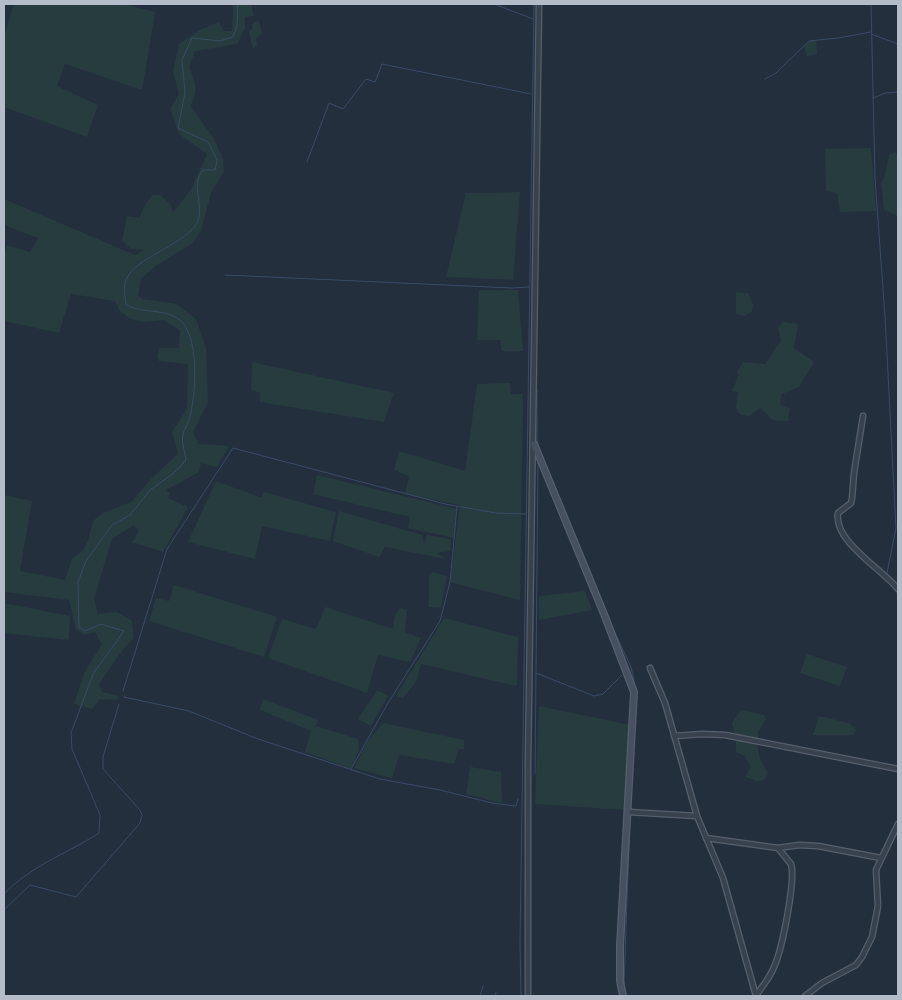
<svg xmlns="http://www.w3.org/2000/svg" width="902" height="1000" viewBox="0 0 902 1000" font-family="'Fira Sans',sans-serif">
<rect width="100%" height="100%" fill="#242f3e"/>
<path fill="#263c3f" d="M14,4H123L155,12L142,90L65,64L57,86L98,105L87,137L4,107V36Z
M233,4H251L254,16L245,17V28L237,44L195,51L189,67C196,82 198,90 191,106L214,139L223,159L224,171L211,193L201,231L193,243L157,265L141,279L138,295L142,299L177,304L196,319L206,348L208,402L193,432L198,444L229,446L217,467L201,463L199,472L166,490L170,493L168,498L188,507L163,552L132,542L139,531L134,525L112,539L94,599L98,614L117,612L132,621L134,638L124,648L99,684L102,692L118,696L117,700L100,699L92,709L74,704L84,673L102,644L95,632L84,635L76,629L69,600L4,592V495L32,501L20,571L65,580L72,559L83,550L88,541L93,521L103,513L131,502L153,477L178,454L172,432L187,409L188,364L159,361L157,357L159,348H179L180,330L163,320L142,322L129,318L119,310L115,301L71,294L59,333L4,321V255L7,245L30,252L38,238L4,225V199L135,255L145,250L131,249L122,240L127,216L139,218L145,205L152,195H160L171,205L173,213L191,189L207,154L179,134L170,109L179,94L173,71L179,44L200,30L219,22L224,31H232Z
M259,21L262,33L256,39L257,45L253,49L249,32L252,29L253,22Z
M816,40L817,54L807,56L804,46L809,41Z
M871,148L876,211L840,212L837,193L826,191L825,149Z
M895,152L898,156V216L884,210L881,182L884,179L889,155Z
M520,192L513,280L446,277L466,193Z
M479,290H518L523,351H502L500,340H477Z
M736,292L748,293L753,304L752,311L745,316L736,314Z
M783,322L798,324L794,348L814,362L799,387L782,394L780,404L790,408L788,421L773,420L760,408L750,416L741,415L736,408L738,392L732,391L739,374L737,372L743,362L766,364L777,345L781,342L778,328Z
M252,362L394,393L384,422L260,402V393L251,389Z
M510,383L511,394H523L520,600L450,582L460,505L405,494L409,476L394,470L399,451L465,471L477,384Z
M317,475L457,509L454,538L408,528L410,517L313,494Z
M216,481L262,498L264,492L336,512L330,541L262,526L255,559L188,542Z
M339,511L422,535L424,544L427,535L451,539L450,551L436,553L446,559L385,547L379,557L333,541Z
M432,572L447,576L441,607H429V575Z
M174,585L277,617L264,657L149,621L156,598L169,601Z
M585,591L592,610L539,620V596Z
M4,603L70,616L69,640L4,633Z
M325,607L393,629L395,614L401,608L407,610L405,632L421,638L410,662L378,655L367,693L268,658L282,619L316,629Z
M444,618L518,637L517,686L421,664L416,682L403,698L396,696Z
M807,654L847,667L840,686L800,673Z
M377,690L388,696L371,726L358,719Z
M263,699L318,720L316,726L358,739L359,750L351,769L305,752L311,731L260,710Z
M539,706L630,725L624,810L535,804Z
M741,710L764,715L766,720L758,732V740L735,735L732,723Z
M819,716L849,723L856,730L853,735H813Z
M383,723L464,740V749H459L454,764L399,755L392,778L354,768L367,742Z
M736,739L757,743L760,759L768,773L764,780L757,781L745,777L751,767L745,756L736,752Z
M470,767L501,772L502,803L466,794Z"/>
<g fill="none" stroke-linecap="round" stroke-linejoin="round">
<path stroke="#394c67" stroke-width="1" d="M494,4L533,19
M871,4L875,178L885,316L896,528L887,573
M871,34L898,44
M765,79L776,73L809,41L838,38L871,32
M873,98L885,93L898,92
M307,162L329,103L343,109L366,79L375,82L382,64L531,94
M225,275L512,288L529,287
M535,383L537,391V441L542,457
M609,620L631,667L636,691
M536,673L594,696L603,694L622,675
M123,691L167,549L233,448L445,504L496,513L526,514
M124,697L189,711L258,739L380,779L440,790L492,803L516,806L518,799
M351,769L388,703L440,621L450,582L457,507
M535,773L538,462
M631,811V795
M4,894C33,864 65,855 99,833L100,815L72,749L71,733L93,674L124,631L101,624L85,631L79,627L78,582L86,561L112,525L130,515L150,490L174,473L186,460C185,453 181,441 183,434C184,429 188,425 189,420C196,397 201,332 177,318C160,308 144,314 126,305C125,297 123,285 127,278C135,259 181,245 195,226C205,213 195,195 198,181C198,177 201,173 203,170H215L217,160L208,142L178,128L185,92L182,60L192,38L220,41L233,37L237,26L238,4
M4,910L30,885L76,897L140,823L142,815L140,810L103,769V757L119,704
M624,986L630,815
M480,996L483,986
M495,996L496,992
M521,996L520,942L534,4"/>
<defs>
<path id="street" d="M863,416L854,473L852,498L851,503L838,513C833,541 882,569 898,589
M650,668L665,703L697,816L723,878L756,996
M674,736L702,734L725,735L898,769
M628,812L697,816
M706,838L778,848L799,845L818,846L881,858
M528,996V766L539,4
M756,996C762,986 770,978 774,967C782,950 796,880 791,864L778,848
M805,996L822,983L856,965L862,957L872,937L878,906L876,870L898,824"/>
<path id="secondary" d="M534,444L604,614L634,692L620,946V981L623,996"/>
</defs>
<use href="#street" stroke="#565f6c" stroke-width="7"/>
<use href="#secondary" stroke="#565f6c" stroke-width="8"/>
<use href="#street" stroke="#38414e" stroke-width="4.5"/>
<use href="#secondary" stroke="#465061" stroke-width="5.5"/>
</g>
<rect width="902" height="1000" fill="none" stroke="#b4bcc9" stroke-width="10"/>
</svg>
